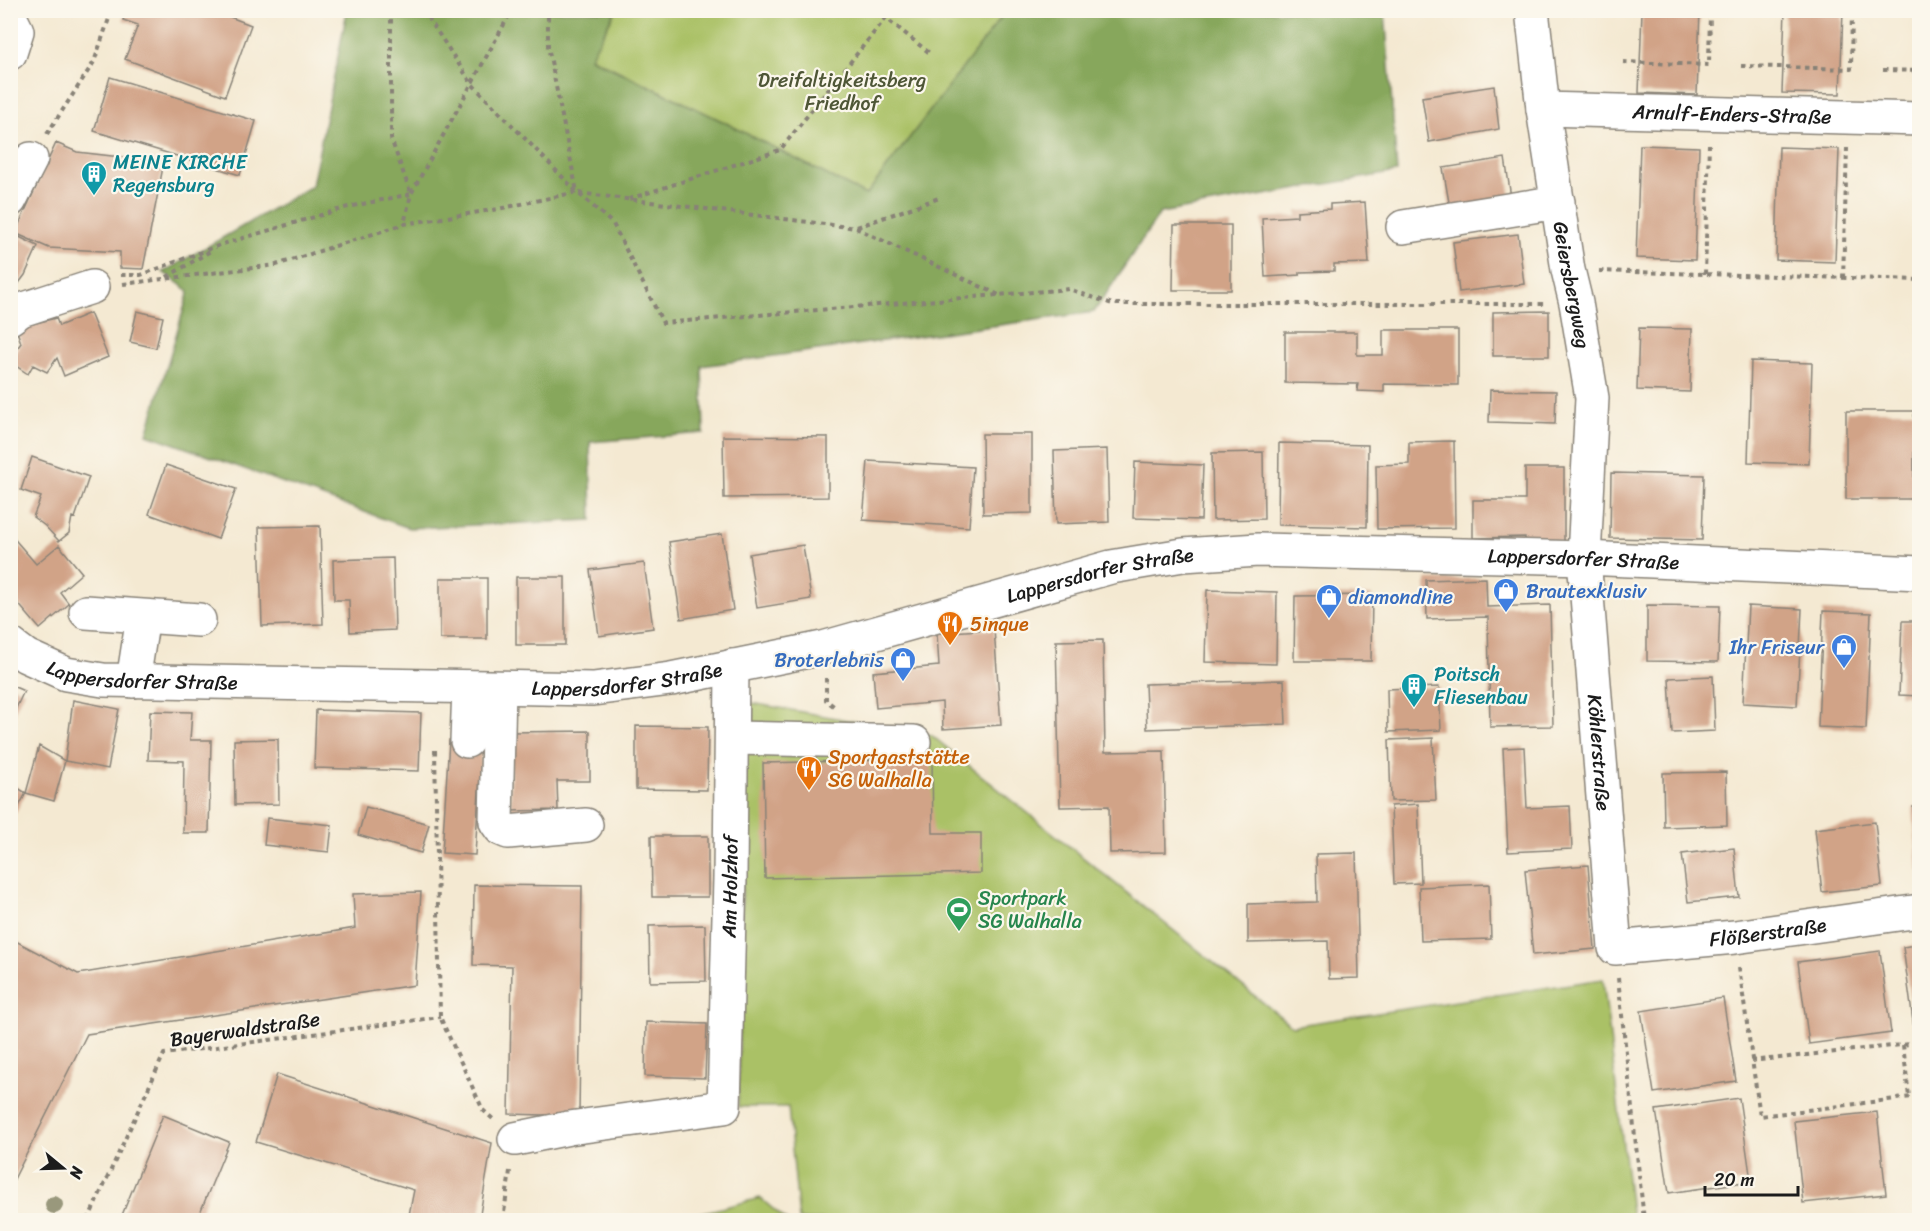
<svg xmlns="http://www.w3.org/2000/svg" width="1930" height="1231" viewBox="0 0 1930 1231" font-family="Sriracha,sans-serif">
<rect width="100%" height="100%" fill="#fbf7ec"/>
<filter id="ink" filterUnits="userSpaceOnUse"><feTurbulence type="fractalNoise" baseFrequency=".0167" numOctaves="2"/><feDisplacementMap in="SourceGraphic" scale="12" xChannelSelector="R" yChannelSelector="G"/><feConvolveMatrix kernelMatrix="1 2 1 2 8 2 1 2 1" color-interpolation-filters="sRGB"/></filter>
<filter id="wash" filterUnits="userSpaceOnUse"><feTurbulence type="fractalNoise" baseFrequency=".008" numOctaves="4" result="noise"/><feDisplacementMap in="SourceGraphic" scale="24" xChannelSelector="R" yChannelSelector="G"/><feGaussianBlur stdDeviation="1.35" result="paint"/><feColorMatrix in="noise" values="0 0 0 0 0 0 0 0 0 0 0 0 0 0 0 0 0 1.4 0 .05"/><feComposite in="paint" operator="in"/></filter>
<g filter="url(#wash)">
<rect width="100%" height="100%" fill="#f4e9d2"/>
<path fill="#aac166" stroke="#636e41" stroke-width="1.5" d="M616,11H1006L866,195L722,121L590,57Z
M746,702L931,735L1292,1026L1603,979L1632,1220H799L788,1107H738Z
M760,1198L786,1220H674Z"/>
<path fill="#87a75b" stroke="#52623c" stroke-width="1.5" d="M347,11H615L590,58L722,121L866,195L1006,11H1385L1397,172L1160,213L1094,312L702,366L704,433L590,442L592,520L409,528L147,434L189,291L163,272L312,186Z"/>
<g id="blocks">
<path fill="#d1a387" d="M126,10H223L222,14L251,25L225,96L125,59L138,25L123,20Z
M1642,10H1700L1697,95L1639,93Z
M1785,10H1843L1840,94L1782,93Z
M110,77L256,121L240,175L94,131Z
M1494,86L1499,129L1429,142L1422,97Z
M56,143L77,152L164,162L143,269L120,268V252L49,248L15,233Z
M1640,145L1699,147L1695,260L1636,258Z
M1779,147L1839,149L1835,262L1776,260Z
M1505,158L1512,204L1451,214L1443,168Z
M1365,202L1369,263L1334,264V271L1300,272V275L1265,277L1262,218L1297,216V211L1330,209V204Z
M1174,225H1231V290H1173Z
M13,234L38,246L25,275L10,295V240Z
M1518,234L1524,284L1459,292L1453,242Z
M1918,239H1920V265H1917Z
M137,311L163,317L156,348L130,342Z
M1549,311V356H1493V312Z
M90,313L108,357L64,376L57,358L47,372L33,365L28,374L10,362V358L21,343L16,328L56,318L59,326Z
M1639,328L1692,329L1690,392L1637,390Z
M1383,330H1458V385L1384,384V392L1357,391L1358,384L1285,383V332H1357V355H1383Z
M1751,361L1812,363L1809,464L1748,462Z
M1490,390L1556,391L1555,424L1489,422Z
M1846,411H1914V499H1846Z
M982,434H1032V513L983,514Z
M723,436L828,437V497L724,498Z
M1454,441L1455,528L1377,529L1376,465L1409,464V442Z
M1279,443L1368,445L1367,527L1278,525Z
M1107,449L1109,522L1056,524L1054,451Z
M1263,452L1264,519L1213,520L1212,453Z
M32,457L89,477L75,518L72,517L69,533L59,541L45,526L33,517L41,497L21,490Z
M868,461L973,467L969,527L863,520Z
M1135,462L1203,465L1201,520L1133,518Z
M166,465L236,489L218,539L149,514Z
M1525,468H1564V542H1525V537L1473,538V500H1525Z
M1611,473L1704,475L1702,540L1610,538Z
M320,526L323,624L262,626L259,527Z
M10,534L36,564L59,545L82,573L60,592L69,604L40,629L10,594Z
M722,534L733,610L681,619L669,542Z
M803,545L811,599L757,608L749,554Z
M393,558L395,630L350,632L349,600H334L333,560Z
M644,563L653,628L599,636L590,570Z
M516,577H565V645H516Z
M440,578H487V639H440Z
M1486,578L1487,607L1550,605L1553,726L1490,727L1488,617L1427,619L1426,580Z
M1207,590L1277,592L1276,664L1205,662Z
M1372,595L1371,661H1294L1295,596Z
M1647,605L1720,606L1718,662L1647,661Z
M1748,606L1802,609L1797,706L1743,703Z
M1823,611L1871,613L1866,729L1818,727Z
M1902,621H1920V696L1899,695Z
M994,629L1001,725L943,729L942,702L876,708L873,672L939,666L937,633Z
M1103,640L1105,752L1164,751L1166,852L1110,853L1109,806L1060,807L1056,641Z
M1713,676L1715,731L1672,733L1669,678Z
M1284,680L1286,724L1147,729L1145,684Z
M10,685L24,691L10,721Z
M1439,687L1441,730L1388,732L1387,689Z
M73,700L119,709L108,769L65,761Z
M316,710L421,713L419,771L314,768Z
M150,711L192,712L190,740H211L209,833H183L184,761L148,760Z
M636,726L708,727L707,790L636,789Z
M590,731V781H557L558,810L511,811L510,732Z
M1433,738L1436,800L1391,801L1389,740Z
M278,739L279,804L235,805L234,740Z
M449,740L482,742L475,855L442,853Z
M39,746L65,761L54,801L26,793Z
M1524,747L1527,808L1570,806L1572,849L1508,852L1503,748Z
M932,759L933,833H981V873L765,878L763,763Z
M1726,772L1727,825L1664,827L1663,773Z
M10,783L26,793L10,823Z
M1418,804L1421,883L1394,884L1391,806Z
M1920,806V871H1918L1913,807Z
M366,807L429,824L421,853L358,835Z
M267,818L332,825L329,852L264,845Z
M1875,822L1882,886L1822,892L1815,829Z
M651,836H708V897H652Z
M1734,848L1739,897L1688,902L1682,854Z
M1356,853L1359,978L1329,979L1328,941L1248,943V904L1317,902L1316,854Z
M1588,865L1595,949L1533,955L1525,870Z
M1489,884L1491,939L1421,941L1419,887Z
M474,885L582,886L579,1116L509,1114L512,966L473,965Z
M421,892L415,985L87,1034L10,1187V938L78,974L355,928L353,894Z
M705,925L706,981L650,982L649,926Z
M1920,944V1028L1914,1029L1903,947Z
M1880,951L1891,1033L1809,1044L1798,962Z
M1723,998L1736,1081L1654,1093L1641,1011Z
M646,1022L707,1024L705,1078L645,1076Z
M277,1074L492,1143L479,1220H408L414,1190L256,1142Z
M1739,1098L1751,1181L1669,1193L1656,1110Z
M1877,1112L1886,1194L1803,1203L1794,1121Z
M163,1115L229,1142L197,1220H120Z"/>
</g>
</g>
<g filter="url(#ink)">
<use href="#blocks" fill-opacity="0" stroke="#888277" stroke-width="1.5"/>
<g fill="none" stroke-linecap="round" stroke-linejoin="round">
<defs>
<g id="minor">
<path id="s1" d="M1532,10L1543,109L1568,270L1576,303L1592,398L1584,558L1615,948L1735,937L1920,911"/>
<path d="M10,17L17,31L10,53"/>
<path id="s2" d="M1543,109L1920,119"/>
<path d="M10,200L31,159"/>
<path d="M1403,227L1558,202"/>
<path d="M10,318L21,310L92,287"/>
<path d="M86,612L199,620"/>
<path id="s3" d="M10,644L26,656L66,674L103,680L593,689L671,679L823,648L1111,567L1183,555L1258,550L1584,558L1920,573"/>
<path d="M133,681L143,617"/>
<path d="M499,688L496,822L501,829L508,832L586,825"/>
<path d="M732,738L914,742"/>
<path d="M467,741L469,687"/>
<path id="s4" d="M515,1139L569,1128L724,1107L730,878L732,666"/>
</g>
</defs>
<use href="#minor" stroke="#888277" stroke-width="36"/>
<path stroke="#888277" stroke-width="4" stroke-dasharray="4.5 4.5" stroke-linecap="butt" d="M391,10V139L411,194L512,10
M423,10L472,84L577,192L613,224L663,323L1069,289L1112,304H1545
M745,10L755,15L759,10
M876,10L932,55
M1623,62L1709,65L1710,10
M1741,66L1851,69L1852,10
M1883,70L1920,71
M47,134L94,62L112,10
M579,193L856,228L999,295
M629,199L780,150L892,10
M857,227L939,198
M1599,271L1920,280
M1705,274L1709,144
M121,275H141L223,244L348,207L411,194L404,224
M167,277L212,250
M1843,278L1847,148
M123,284L276,265L404,224L498,209L577,192L548,46V10
M826,678V700L836,708
M435,750L440,1017L483,1110L493,1119
M1739,967L1760,1116L1920,1096
M1618,978L1644,1220
M1903,1045L1909,1097
M1751,1061L1920,1043
M88,1220L164,1054L440,1017
M503,1220L510,1171"/>
<use href="#minor" stroke="#fff" stroke-width="33"/>
</g>
<circle fill="#99987c" cx="54" cy="1205" r="9"/>
</g>
<defs>
<symbol id="building-pin" viewBox="-11 -11 22 30"><path d="M0 17L-7.5 6A9.5 9.5 0 1 1 7.5 6Z" fill="#0f9aa8" stroke="#fbf7ec"/><path d="M-4-6H4V6H1V3H-1V6H-4ZM-2.5-4.3h1.7v1.8h-1.7ZM.8-4.3h1.7v1.8H.8ZM-2.5-1h1.7V.8h-1.7ZM.8-1h1.7V.8H.8Z" fill="#fff"/></symbol>
<symbol id="shop-pin" viewBox="-11 -11 22 30"><path d="M0 17L-7.5 6A9.5 9.5 0 1 1 7.5 6Z" fill="#3f7fe0" stroke="#fbf7ec"/><path d="M-5-2.5h2.3a2.7 3.5 0 0 1 5.4 0H5L5.5 6h-11ZM-1.5-2.5h3a1.5 2.3 0 0 0-3 0Z" fill="#fff"/></symbol>
<symbol id="restaurant-pin" viewBox="-11 -11 22 30"><path d="M0 17L-7.5 6A9.5 9.5 0 1 1 7.5 6Z" fill="#e8710a" stroke="#fbf7ec"/><path d="M-5-6h1v4h1v-4h1v4h1v-4h1v5L-1.5 .5V6h-2V.5L-5-1ZM5-6V6H3V1.5H1.5Q1.5-4 5-6Z" fill="#fff"/></symbol>
<symbol id="stadium-pin" viewBox="-11 -11 22 30"><path d="M0 17L-7.5 6A9.5 9.5 0 1 1 7.5 6Z" fill="#2e9e5b" stroke="#fbf7ec"/><path d="M0-5a6.5 5 0 1 0 0 10a6.5 5 0 1 0 0-10ZM-3.5-1.8h7v3.6h-7Z" fill="#fff"/></symbol>
</defs>
<g fill-rule="evenodd">
<use href="#building-pin" x="79" y="159" width="30" height="40"/>
<use href="#shop-pin" x="1491" y="576" width="30" height="40"/>
<use href="#shop-pin" x="1314" y="582" width="30" height="40"/>
<use href="#restaurant-pin" x="935" y="609" width="30" height="40"/>
<use href="#shop-pin" x="1829" y="632" width="30" height="40"/>
<use href="#shop-pin" x="888" y="645" width="30" height="40"/>
<use href="#building-pin" x="1399" y="671" width="30" height="40"/>
<use href="#restaurant-pin" x="794" y="754" width="30" height="40"/>
<use href="#stadium-pin" x="944" y="895" width="30" height="40"/>
</g>
<g text-anchor="middle" stroke-width="4.5" stroke-linejoin="round" paint-order="stroke">
<g font-size="20" fill="#4e5636" stroke="#fbf7ec">
<text x="842" y="87">Dreifaltigkeitsberg<tspan x="842" dy="23">Friedhof</tspan></text>
</g>
<g font-size="20" fill="#1c1c1c" stroke="#fbf7ec">
<text dy="7" stroke="none"><textPath href="#s2" startOffset="189">Arnulf-Enders-Straße</textPath></text>
<text dy="7" stroke="none"><textPath href="#s1" startOffset="278">Geiersbergweg</textPath></text>
<text dy="7" stroke="none"><textPath href="#s3" startOffset="1598">Lappersdorfer Straße</textPath></text>
<text dy="7" stroke="none"><textPath href="#s3" startOffset="1112">Lappersdorfer Straße</textPath></text>
<text dy="7" stroke="none"><textPath href="#s3" startOffset="140">Lappersdorfer Straße</textPath></text>
<text dy="7" stroke="none"><textPath href="#s3" startOffset="626">Lappersdorfer Straße</textPath></text>
<text dy="7" stroke="none"><textPath href="#s1" startOffset="748">Köhlerstraße</textPath></text>
<text dy="7" stroke="none"><textPath href="#s4" startOffset="432">Am Holzhof</textPath></text>
<text dy="7" stroke="none"><textPath href="#s1" startOffset="1098">Flößerstraße</textPath></text>
<text transform="translate(245 1029) rotate(-8)" y="7">Bayerwaldstraße</text>
</g>
<g font-size="20" fill="#0d838f" stroke="#fbf7ec" text-anchor="start">
<text x="113" y="169">MEINE KIRCHE<tspan x="113" dy="23">Regensburg</tspan></text>
<text x="1434" y="681">Poitsch<tspan x="1434" dy="23">Fliesenbau</tspan></text>
</g>
<g font-size="20" fill="#366cbe" stroke="#fbf7ec" text-anchor="start">
<text x="1526" y="598">Brautexklusiv</text>
<text x="1348" y="604">diamondline</text>
<text x="1824" y="654" text-anchor="end">Ihr Friseur</text>
<text x="884" y="667" text-anchor="end">Broterlebnis</text>
</g>
<g font-size="20" fill="#c56008" stroke="#fbf7ec" text-anchor="start">
<text x="970" y="631">5inque</text>
<text x="828" y="764">Sportgaststätte<tspan x="828" dy="23">SG Walhalla</tspan></text>
</g>
<g font-size="20" fill="#27864d" stroke="#fbf7ec" text-anchor="start">
<text x="978" y="905">Sportpark<tspan x="978" dy="23">SG Walhalla</tspan></text>
</g>
</g>
<rect width="1930" height="1231" fill="none" stroke="#fbf7ec" stroke-width="36"/>
<g transform="translate(63 1168) rotate(109)" stroke="#fbf7ec" stroke-width="4.5" paint-order="stroke">
<path d="M0-4.5L10 22L0 15L-10 22Z" fill="#1c1c1c"/>
<text y="-9" font-size="16" font-weight="bold" text-anchor="middle" fill="#1c1c1c">N</text>
</g>
<path d="M1705 1186v9h93v-9" fill="none" stroke="#1c1c1c" stroke-width="3"/>
<text x="1714" y="1186" font-size="18" fill="#1c1c1c" stroke="#fbf7ec" stroke-width="4.5" paint-order="stroke">20 m</text>
</svg>
